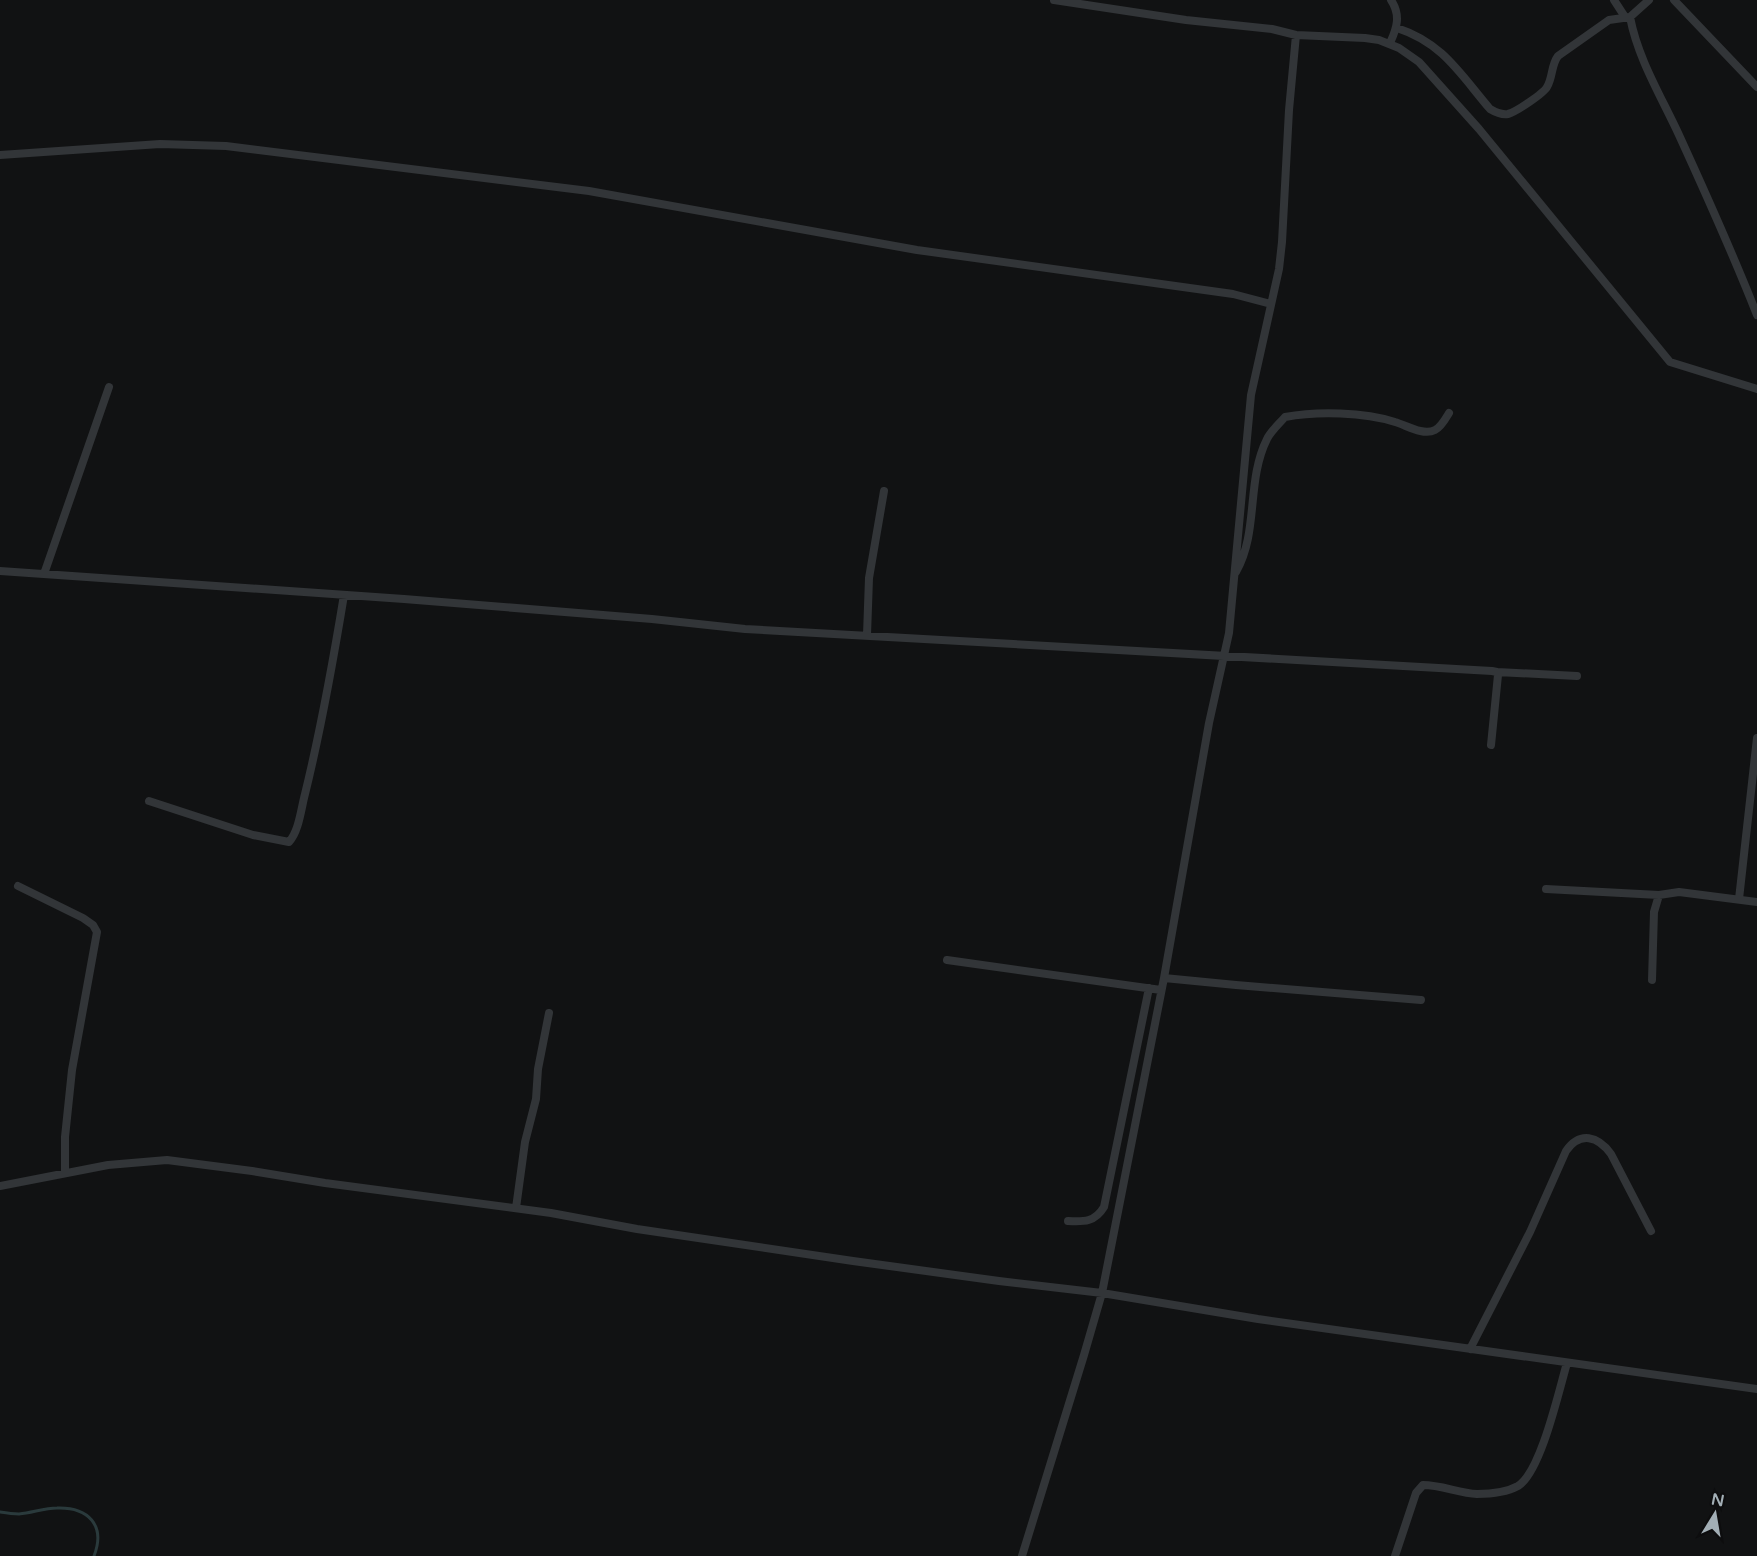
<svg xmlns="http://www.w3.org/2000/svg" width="1757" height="1556" viewBox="0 0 1757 1556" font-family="'Varela Round',sans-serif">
<rect width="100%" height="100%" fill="#111213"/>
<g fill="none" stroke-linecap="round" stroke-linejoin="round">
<path stroke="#2a3a3c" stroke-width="3" d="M0,1512C6,1513 13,1514 19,1514C32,1513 44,1508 57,1508C88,1507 106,1525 94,1556"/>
<path stroke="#323538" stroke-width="8" d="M1054,0L1186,20L1272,29L1296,35L1365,38L1379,40L1399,48L1419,62L1479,129L1670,362L1757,389
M1614,0L1625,17
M1674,0L1757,87
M1630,17C1638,59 1661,96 1679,135C1706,194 1733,254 1757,315
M1397,28C1443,43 1460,74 1490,109C1495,112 1502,115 1508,114C1516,112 1544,93 1547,87C1553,77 1551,65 1558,56L1609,20L1630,17L1649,0
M1390,43C1397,28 1401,15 1391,0
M0,155L160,144L226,146L589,191L917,250L1233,294L1271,304
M0,571L404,599L652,619L745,629L1492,671L1497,672L1498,675L1491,745
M1236,572C1259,532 1246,481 1267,439C1271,431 1279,424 1285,417C1317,411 1364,412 1395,422C1406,425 1423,436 1435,430C1441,427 1446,418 1449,413
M44,574L109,387
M867,635L869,578L884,491
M1497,672L1577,676
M149,801L253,835L289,842C299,831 301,809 305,794C321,729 333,662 344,595
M18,886L83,918L93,925L97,932L72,1070L65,1137V1172
M1546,889L1659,895L1679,892L1757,902
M1739,899L1757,738
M947,960L1161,990
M1164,978L1236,985L1421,1000
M1652,980L1654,912L1659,895
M0,1186L108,1165L167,1160L252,1171L325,1183L551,1213L637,1229L853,1261L999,1281L1102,1293L1258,1319L1757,1389
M516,1208L525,1142L536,1099L538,1069L549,1013
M1068,1221C1084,1222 1095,1222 1104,1207L1149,988
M1470,1349L1530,1232L1566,1151C1580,1131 1598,1136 1611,1154L1651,1231
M1022,1556L1084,1355L1102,1293L1164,978L1209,723L1229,633L1251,395L1279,269L1282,242L1289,110L1296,35
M1395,1556L1416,1493L1423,1485C1441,1485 1459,1493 1477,1494C1489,1494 1507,1492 1518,1486C1541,1472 1559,1390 1567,1363"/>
</g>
<g transform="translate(1715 1514) rotate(11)" stroke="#0d0d0e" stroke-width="4.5" paint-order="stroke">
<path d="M0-4.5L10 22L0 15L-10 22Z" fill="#a2aeb5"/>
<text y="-9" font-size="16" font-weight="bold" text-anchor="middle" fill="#a2aeb5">N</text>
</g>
</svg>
